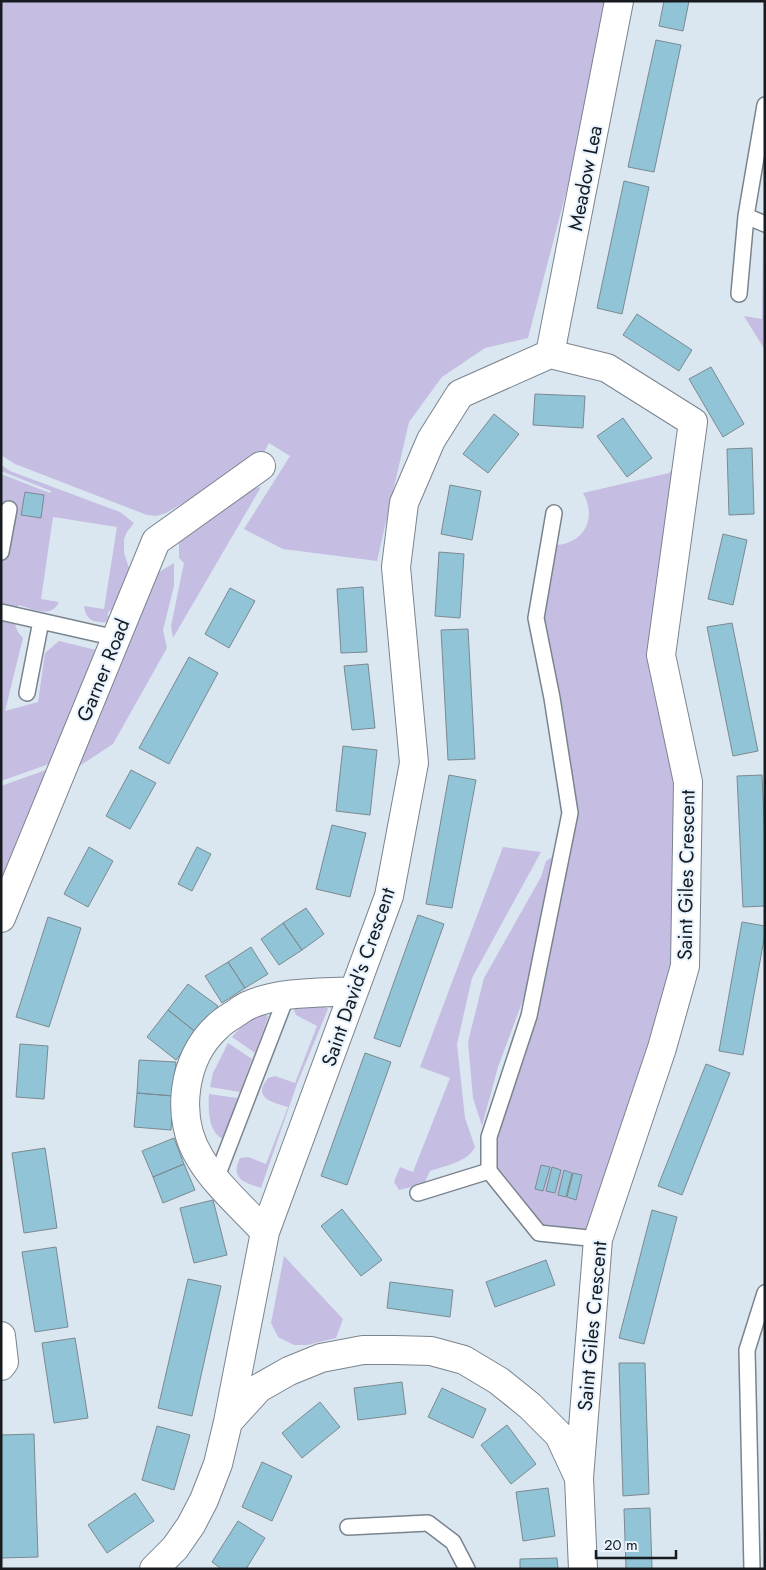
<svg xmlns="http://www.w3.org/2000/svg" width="766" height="1570" viewBox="0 0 766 1570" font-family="Jost,sans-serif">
<rect width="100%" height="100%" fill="#dae6f0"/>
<path fill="#c5bee2" d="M1,1H616L528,338L485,348L442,377L409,422L377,561L283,549L244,529L290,456L269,443L261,458L166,513L156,516L147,515L15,464L1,455Z
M765,232V350L744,316L762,319L763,240Z
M690,450L661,655L688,782L685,966L598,1239L539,1233L489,1171V1137L529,1016L570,813L536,618L553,545C583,545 598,519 583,493L669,473Z
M1,465L10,471L120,512L134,523L127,532L124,539V553L129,568L114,611L110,610L107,615L112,617L110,622C96,623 86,622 84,606L104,609L117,527L53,517L41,599L59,602C51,619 33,609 19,605L17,607C14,620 13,628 23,638L5,711L38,702L45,653L59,641L96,650L49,764L1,781V474L50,493L51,491L1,471Z
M261,487L173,638L171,626L184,563L179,558V543L184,533L252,489Z
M174,563V586L163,630L167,648L113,744L78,767L159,572Z
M46,770L55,773L1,904V786Z
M503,847L541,852L472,978L457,1044L465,1118L475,1147C468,1162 444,1166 430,1171L424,1184L399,1190L394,1182L400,1167L413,1172L450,1078L420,1067Z
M552,857L542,925L526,992L498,1067L482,1126L473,1098L468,1042L484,978L541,877L546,861Z
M297,1004H322L328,1009L297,1084L261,1188C244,1182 230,1179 240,1158L248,1157L266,1164L288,1107C272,1102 252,1098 268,1078L275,1076L295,1083L317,1026L296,1015L294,1010Z
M265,1012L268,1017L255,1053L232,1037L243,1025Z
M228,1043L252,1059L240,1092L210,1087L213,1073Z
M209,1094L237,1098L234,1118L227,1136L221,1138C208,1130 208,1108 209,1094Z
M284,1256L343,1319L336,1338L307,1345H294L278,1337L271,1323Z"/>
<path fill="#91c4d6" stroke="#7b8a90" d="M664,1H689L683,31L659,26Z
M656,40L681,45L654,172L628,167Z
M624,181L649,187L622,314L597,308Z
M637,314L692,350L679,371L623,335Z
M711,367L744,424L723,437L689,379Z
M535,394L585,396L583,428L533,425Z
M494,414L519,434L488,473L463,454Z
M623,418L652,458L627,477L597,436Z
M752,448L754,514L729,515L727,449Z
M450,485L481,491L472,540L441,534Z
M25,492L44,495L41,518L21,515Z
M723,534L747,540L733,605L708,599Z
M439,552L464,554L460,618L435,616Z
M363,587L367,652L341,653L337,589Z
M230,588L255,601L229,648L205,634Z
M732,623L758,751L733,756L707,627Z
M468,629L475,759L448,760L441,630Z
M189,657L218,673L169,764L139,748Z
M368,664L375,728L352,730L344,666Z
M343,746L377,750L370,815L336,811Z
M131,770L156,783L130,829L106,816Z
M449,775L476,780L452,908L426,904Z
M762,775L765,840V906L743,907L737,776Z
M332,825L366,833L350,897L316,889Z
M89,847L113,861L88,907L64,894Z
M197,847L211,854L192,891L178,884Z
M306,908L324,934L302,950L283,923Z
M418,915L444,924L400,1047L374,1038Z
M48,917L81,928L49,1027L16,1017Z
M742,922L765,926V934L743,1055L719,1051Z
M283,923L302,950L279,965L261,939Z
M251,947L268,974L245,988L228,962Z
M228,962L245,988L222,1003L205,976Z
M188,984L218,1006L197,1033L168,1010Z
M168,1010L197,1033L176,1060L147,1037Z
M20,1044L48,1046L44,1099L16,1097Z
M365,1053L391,1062L347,1185L321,1176Z
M139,1060L176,1062L173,1096L137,1093Z
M706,1064L730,1073L682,1195L658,1186Z
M137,1093L173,1096L171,1130L134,1127Z
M174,1138L184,1164L153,1177L142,1151Z
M45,1148L57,1228L24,1233L12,1153Z
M184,1164L195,1190L163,1203L153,1177Z
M541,1165L550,1167L543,1191L535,1189Z
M552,1167L561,1170L555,1193L546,1191Z
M564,1170L572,1173L566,1197L558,1195Z
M573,1173L582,1175L576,1200L567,1197Z
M213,1200L227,1255L194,1263L180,1208Z
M342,1209L382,1260L361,1276L321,1226Z
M652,1210L677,1217L644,1344L619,1338Z
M56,1247L68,1327L35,1332L22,1252Z
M546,1260L555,1285L495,1307L486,1282Z
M188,1279L221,1286L192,1416L158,1408Z
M390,1282L453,1290L450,1317L387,1308Z
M75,1338L88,1418L54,1423L42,1343Z
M619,1363H645L649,1494L623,1496Z
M402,1382L406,1414L358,1420L354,1388Z
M442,1388L486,1409L473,1438L428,1417Z
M320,1402L340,1427L302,1458L282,1433Z
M507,1425L536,1464L511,1484L481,1445Z
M157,1426L190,1435L174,1490L142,1480Z
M34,1434L38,1557L1,1558V1435Z
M262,1462L292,1476L272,1521L242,1507Z
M548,1488L555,1536L523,1541L516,1492Z
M135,1493L154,1521L107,1553L88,1525Z
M650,1508L652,1569H626L624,1509Z
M238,1521L265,1538L246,1569H222L212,1562Z
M557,1558L558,1569H520V1559Z"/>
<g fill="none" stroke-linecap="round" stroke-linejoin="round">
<defs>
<path id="lane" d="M746,216L765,224
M739,294L746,216L765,105
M554,513L536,618L552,698L570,813L529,1016L489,1137V1171L539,1233L598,1239
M1,552L9,509
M1,612L116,638
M27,693L41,621
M216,1179L287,995
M418,1193L489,1171
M348,1527L428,1523L453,1542L467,1569
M752,1569L747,1350L765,1293"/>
<path id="street" d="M550,354L607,368L693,422L661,655L688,782L685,966L662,1048L598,1239L579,1478
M550,354L619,1
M1,918L156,541L261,466
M265,1232C244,1209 216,1185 200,1158C175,1118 182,1058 218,1026C222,1022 228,1018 233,1015C239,1011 244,1007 249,1005C281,991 320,993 354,991
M1,1336L4,1362L1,1366
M228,1422L265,1232L389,896L414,763L396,567L404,503L431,440L460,394L550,354
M154,1569L175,1548L191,1525L204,1500L218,1464L228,1422L259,1388L289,1371L321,1358L363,1350H395L431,1351L464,1360L499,1381L530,1406L559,1435L579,1478L583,1569"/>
</defs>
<use href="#lane" stroke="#7a848e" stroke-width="18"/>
<use href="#street" stroke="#7a848e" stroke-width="30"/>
<use href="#lane" stroke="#fff" stroke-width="15"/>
<use href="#street" stroke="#fff" stroke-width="28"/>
</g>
<g text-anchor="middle" stroke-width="4" stroke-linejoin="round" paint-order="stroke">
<g font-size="20" fill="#171b1f" stroke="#e7f3fe">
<text transform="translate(585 178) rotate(-79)" y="7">Meadow Lea</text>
<text transform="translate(103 670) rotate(-68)" y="7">Garner Road</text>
<text transform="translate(686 875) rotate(-89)" y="7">Saint Giles Crescent</text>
<text transform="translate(358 977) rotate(-71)" y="7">Saint David's Crescent</text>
<text transform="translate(592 1326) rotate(-85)" y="7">Saint Giles Crescent</text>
</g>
</g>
<rect width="766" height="1570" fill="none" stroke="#171b1f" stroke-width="5"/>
<path d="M596 1550v8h80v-8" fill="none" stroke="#171b1f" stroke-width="2.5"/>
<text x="604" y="1550" font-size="15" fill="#171b1f" stroke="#e7f3fe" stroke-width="4" paint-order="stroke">20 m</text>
</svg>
